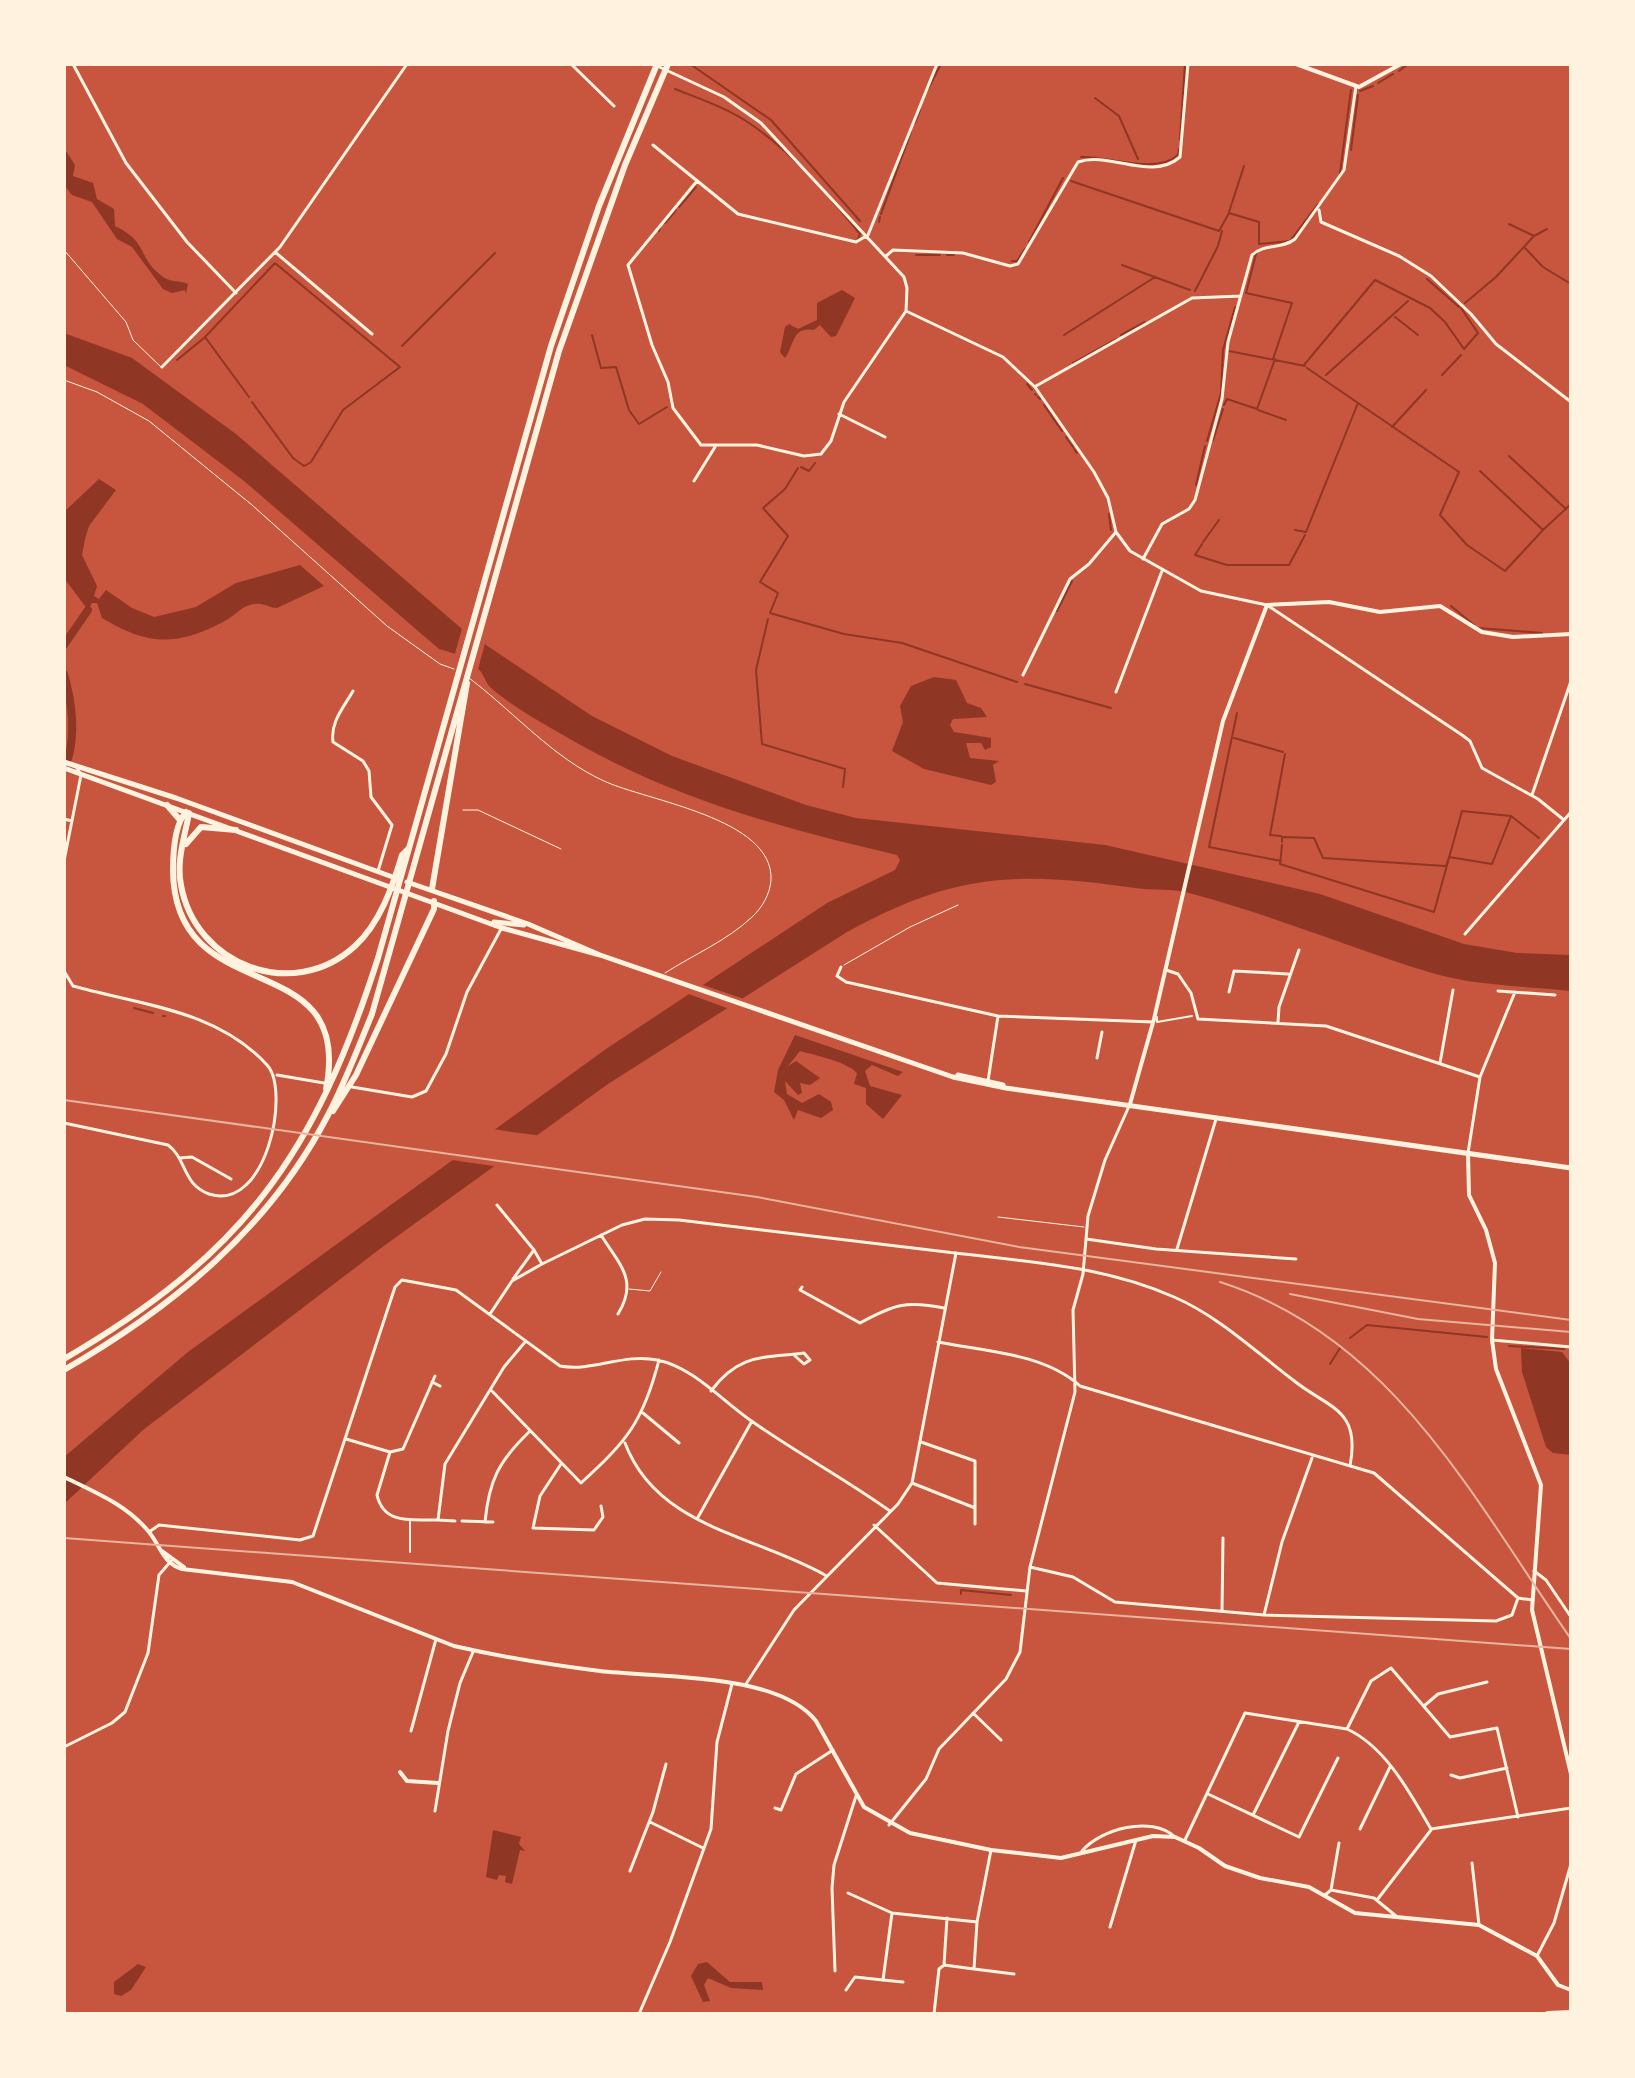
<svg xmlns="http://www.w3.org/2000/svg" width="1635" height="2078" viewBox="0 0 1635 2078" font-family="Poppins,sans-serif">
<rect width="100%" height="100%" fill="#c8553d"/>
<path fill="#8f3625" d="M64,148L75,165L73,176L93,183L97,199L114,209L115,226C150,243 136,257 163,277C172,283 179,280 188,284L186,294L185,290L172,293L163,289L132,247L117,239L92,202L72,195L64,185Z
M842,290L855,298L836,336L831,337L820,325L814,330C792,326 795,344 785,358L780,352L785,327L789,324L798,329L817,320V303Z
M64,333L132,358L236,434L462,629L592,716L672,756L806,805L856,818L1105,845L1320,894L1464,944L1517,953L1571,955V991C1526,986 1476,986 1432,973C1351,948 1272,915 1189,893C1172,888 1152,891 1135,888C1017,871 954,873 847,932L608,1084L381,1248L143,1430L64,1504V1457L188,1352L606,1049L827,903L895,870L900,860L897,855C786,829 677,800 577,743C551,728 512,707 490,687C486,683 484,676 481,672C472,659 454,653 439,649L244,481L143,404L64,365Z
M99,479L116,490L89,526L85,539L82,555L97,586L94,596L99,599L106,590L132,608L154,617L196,607L236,583L300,565L324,586L277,608C271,608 265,604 260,604C244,602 236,616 223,622C175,647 147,645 102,618L97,603H92L88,610L64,578V512Z
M934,677L956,680L967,703L981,708L987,717L953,719L950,725L954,732L991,738V747L985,750L981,743H966L970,758L999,761L993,765L996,782L991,785L924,769L892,751L903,722L900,706L911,686Z
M795,1035L903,1072L898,1076L872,1065L865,1071L870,1086L902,1095L883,1119L866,1104V1088L854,1084L857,1073C845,1061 818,1056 800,1051L788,1066L796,1061L820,1078L810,1085L800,1083L802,1093L798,1095L785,1081L787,1094L802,1103L819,1094L831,1102L833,1110L821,1118L798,1110L794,1120L784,1100L774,1092L778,1070Z
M1521,1348L1562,1352L1571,1364V1455L1553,1453L1546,1447L1522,1372Z
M493,1830L521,1837L519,1844L525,1851L520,1850L512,1884L505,1882L506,1876L499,1875L497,1880L486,1877Z
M707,1962L730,1982H762L763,1990L731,1988L708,1978L704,1985L710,2001L703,2002L691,1976L698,1964Z
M138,1964L146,1967L131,1990L121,1996L114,1994V1982Z"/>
<path fill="#c8553d" d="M463,625L486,640L477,673L454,657Z
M697,983L750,1001L735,1011L683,992Z
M487,1128L512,1132L543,1136L500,1167L445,1159Z"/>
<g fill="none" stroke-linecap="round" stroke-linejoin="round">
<path stroke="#8f3625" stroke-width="2" d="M690,64L771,120L860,221
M979,64H980
M1399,71L1408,64
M1378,83L1393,74
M675,89C700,99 727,108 749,123C791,151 828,195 860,234L858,239
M928,89L941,64
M1360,91L1373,86
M1095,98L1119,116L1138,159
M915,123L920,110
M1180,139L1185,64
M1351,150L1358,95
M1081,157C1108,156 1156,175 1178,155L1179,149
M1340,173L1351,90
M1071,181L1219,231L1229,213L1259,222V244L1290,241L1318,204
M679,207L696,187
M1229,212L1244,166
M881,214L911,132
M879,222L880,217
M665,223L676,210
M1509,224L1534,236L1547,229
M659,231L660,229
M1029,242L1063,178
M1525,248L1543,267L1571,284
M1256,254L1246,293L1292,303L1273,359
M916,255H940
M947,255H954
M1012,261H1017L1025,249
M1122,265L1190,290
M1427,279L1459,307
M1195,291L1218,246L1222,231
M1465,303L1496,277L1534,236
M1395,317L1418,335
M592,335L601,368L616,367L629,410L639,424L667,407
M1064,335L1155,277
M1121,335L1145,322
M402,346L495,253
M1229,351L1305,366
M177,360L204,338
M1073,363L1116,339
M1304,365L1375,280L1430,308L1445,322L1464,349L1478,333L1461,308
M1326,375L1408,301
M1442,375L1461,355
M1027,384L1032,390
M1035,394L1036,395
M249,397L205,337L275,263L400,367L343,410L311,462L304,466L293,458L252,402
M1038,397L1040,399
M1358,403L1459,472L1440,515L1467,545L1505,571L1543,530L1480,471
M1044,405L1062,431
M1224,405L1227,399L1257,409L1275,359
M1258,410L1286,420
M1392,427L1426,390
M1066,437L1073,447
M1213,440L1223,409
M1207,441L1221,393L1223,350L1235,307
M1074,449L1077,453
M1509,456L1566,509
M801,467L809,471L815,463
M1196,485L1205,446
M1109,514L1111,530
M1295,530L1306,532L1358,403L1307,368
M1543,530L1571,504
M1203,542L1219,520
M1202,544L1195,555L1227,565
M1228,565H1289L1305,535
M1451,606L1474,625
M1057,611L1072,581
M770,613L844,634L902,643L1017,682
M770,613L778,593L760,582L788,536L763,508L785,489L798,468
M768,619L756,670L762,744L845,769L843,787
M1479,628L1542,633
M1025,684L1111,708
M1237,713L1209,847L1281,861
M1234,738L1283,752
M1511,816L1539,838
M1281,836L1270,835L1285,754
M1282,842V837L1314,838L1323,858L1445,866
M1282,845L1280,864L1434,912L1462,811L1511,816L1492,864L1449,857L1446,866
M134,1008L153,1013
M163,1016H165
M1350,1338L1367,1325L1487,1337
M1571,1342V1351
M1509,1346L1564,1349
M1330,1364L1340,1348
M961,1594V1590L1011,1595"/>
<path stroke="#8f3625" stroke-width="8" d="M64,645L88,610
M64,674C72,702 76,731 68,759"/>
<path stroke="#fff3e0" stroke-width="1" d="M64,250L126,322L133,340L161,367
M64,380L97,392L149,421L252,505L387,626L440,664L454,669
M469,678C513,711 553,758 604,781C647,801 774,818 771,880C770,894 762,908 752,917C728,940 693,955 665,973
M463,810H478L561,849
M844,965L910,927L958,905
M998,1217L1084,1227
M629,1289L650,1291L661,1272"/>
<path stroke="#fff3e0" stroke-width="2" d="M1157,1017V1022L1192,1016
M410,1552V1522"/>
<path stroke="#fff3e0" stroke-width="3" d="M73,64L126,163L187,242L236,293
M571,64L614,106
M653,64L724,97L761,123L904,277L907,288L906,311
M653,145L738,214L856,242L868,235L937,64
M697,181L628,265L652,345L668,382L673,408L701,445H757L804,456L821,454L831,441L844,402L906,311
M1319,210L1321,222L1399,256L1431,276L1471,314L1496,344L1571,402
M275,252L372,334
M886,256L893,250L963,253L1010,266L1018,264L1078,162C1110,151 1151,182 1180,157L1188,64
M906,311L1003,357L1035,387L1094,472L1108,498L1116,532L1130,551L1201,591L1267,605L1462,735L1470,741L1482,768L1538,799L1564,820
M162,367L280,247L407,64
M1036,386L1192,298L1241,296
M839,414L885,437
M694,481L715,447
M1143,559L1162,524L1189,509L1195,500L1222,399L1228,342L1252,255C1265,243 1281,250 1295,239L1344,170L1356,86
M1023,675L1070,579L1089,564L1116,532
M353,691C344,707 330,722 333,742L363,761L369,771L371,797L392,825L378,871
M1116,692L1162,571
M1532,795L1571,681
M64,819L72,821
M64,861L81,775L77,768
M1465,934L1571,812
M841,967L837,976L846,982L998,1016L1153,1022
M1166,970L1178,974L1191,993L1198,1019L1326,1026L1480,1077
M64,971L73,986C141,1005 217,1010 267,1065C291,1091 266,1213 209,1194C182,1184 187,1159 168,1145L64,1123
M1498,991L1555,995
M1229,992L1234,971L1288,974
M1278,1022L1279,1007L1299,950
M1097,1058L1102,1032
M1440,1063L1453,990
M277,1075L324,1083
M988,1081L998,1016
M352,1087L412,1097L426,1091L446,1054L467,992L501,929
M1468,1153L1480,1077L1515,992
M180,1158L192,1157L231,1179
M497,1205L534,1250
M601,1235C619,1264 639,1280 618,1314
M1086,1239L1156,1249L1296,1259
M1177,1249L1216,1119
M513,1279L534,1250L542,1264
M802,1287L800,1290L860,1323C893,1305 906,1300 944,1308
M490,1314L512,1281L542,1264L622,1225L645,1219L679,1220C771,1231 863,1242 955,1253C1031,1262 1104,1266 1174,1297C1218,1316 1255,1351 1293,1380C1329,1409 1361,1408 1350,1466
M1492,1340L1571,1347
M938,1342C983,1351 1044,1353 1080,1386L1374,1473L1518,1598L1532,1600
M432,1382L440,1386
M492,1391L581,1483C627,1441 643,1422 659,1360
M711,1391C739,1353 764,1358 804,1353L810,1360L804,1364L795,1356
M643,1413L679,1443
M346,1439L390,1452L377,1495C384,1526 414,1519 438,1520L445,1464L504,1367L525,1342
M625,1443C657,1528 755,1535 825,1575
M390,1452L403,1449L435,1376
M561,1464L540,1496L533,1528L594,1530L603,1517L601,1506
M912,1483L975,1508V1461L921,1442
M697,1519L752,1421
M438,1520L455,1521
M462,1521L493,1522
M485,1522C489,1480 499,1461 529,1432
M975,1524V1508
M874,1525L937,1583L1026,1591
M149,1532L159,1525L300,1540L313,1536L395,1287L402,1280L456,1290L560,1366C593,1372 623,1353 657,1360C693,1367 721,1400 750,1420C795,1452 844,1478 890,1511
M1030,1567L1073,1577L1115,1602L1264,1615L1496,1621L1512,1615L1518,1598
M1534,1571L1546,1580L1571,1617
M1222,1611L1223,1538
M1264,1615L1282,1542L1312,1458
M746,1684L794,1610L898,1504L912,1483L956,1253
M1424,1706L1438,1694L1487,1682
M973,1713L1001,1740
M1347,1729L1371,1681L1391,1668L1450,1737L1497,1728L1518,1817
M411,1731L436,1639
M64,1747L112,1723L125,1712L148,1653L159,1575L171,1561
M1451,1775L1460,1778L1507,1768
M1208,1794L1299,1837L1338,1758
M775,1808L781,1810L796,1774L833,1750
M435,1811L448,1731L460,1683L473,1652
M1253,1815L1299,1722
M650,1822L703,1848
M889,1825L926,1779L939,1749L1006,1679L1020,1652L1030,1567L1075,1392L1073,1310L1083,1274L1088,1216L1105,1160L1130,1104
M1360,1829L1390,1767
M1185,1840L1245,1713L1347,1729C1386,1747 1410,1793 1431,1829L1571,1808
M1082,1851C1101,1829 1151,1815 1175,1837
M1472,1863L1479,1925
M630,1871L653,1812L666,1764
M1331,1890L1374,1898L1396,1916
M848,1893L892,1913L977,1922
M1325,1895L1331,1890L1339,1843
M1377,1900L1431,1830
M1110,1927L1136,1840
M1537,1956L1554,1923L1571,1864
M944,1965L947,1918
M974,1969L1014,1974
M835,1971L832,1888L834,1865L856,1796
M883,1980L903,1982
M846,1990L855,1977L883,1980L892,1913
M639,2014L670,1942L711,1829L717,1742L732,1684
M934,2014L939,1969L944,1965L974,1969L977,1922L991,1850"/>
<path stroke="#fff3e0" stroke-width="4" d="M1296,64L1359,87L1401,64
M1267,605L1329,602L1380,612L1440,606L1482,632L1513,637L1571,634
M64,1477C95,1492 127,1505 149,1532C161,1547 163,1563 182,1569L292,1582L454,1646C502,1657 551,1665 600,1671C658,1678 778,1672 816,1721L864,1807L910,1833L991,1850L1061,1858L1153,1836L1175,1837L1199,1848L1225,1866L1260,1878L1309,1887L1355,1913L1479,1925L1537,1956L1558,1985L1571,1990
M162,1551L184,1567
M400,1772L407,1781L438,1783"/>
<path stroke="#fff3e0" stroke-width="4" d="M1130,1104L1154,1019L1223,721L1267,605
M1468,1153L1469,1195L1486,1230L1495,1263L1492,1340L1496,1369L1541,1485L1532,1610L1571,1774"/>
<path stroke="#fff3e0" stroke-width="5" d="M64,762L176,798L398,879
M64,768L502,928L600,955L953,1077L1006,1088L1571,1168
M407,882L528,924L600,955
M494,922L524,925
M958,1075L1003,1085"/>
<path stroke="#fff3e0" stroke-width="6" d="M167,805L180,820
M186,812C174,825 173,853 173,871C175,1013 355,942 326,1089
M189,813C185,836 176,861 181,885C195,965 293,1003 355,946C380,923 392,888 402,855L408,849
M186,844L201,827L236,830
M432,889L467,683
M333,1111L356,1075L434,909V901
M64,1359C244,1254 315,1155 378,958L551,346L599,206L657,64
M64,1370C173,1307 269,1229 328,1115C345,1083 358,1048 372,1014L559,351L625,165L668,64
M1548,2014L1571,2013"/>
<path stroke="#e9b49f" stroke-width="2" d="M64,1100L757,1197L1019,1247L1571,1320
M1220,1282C1393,1337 1474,1500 1571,1639
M1290,1294L1418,1319L1571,1332
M64,1538L1571,1649"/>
</g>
<rect width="1635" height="2078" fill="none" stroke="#fff3e0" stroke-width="132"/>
</svg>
